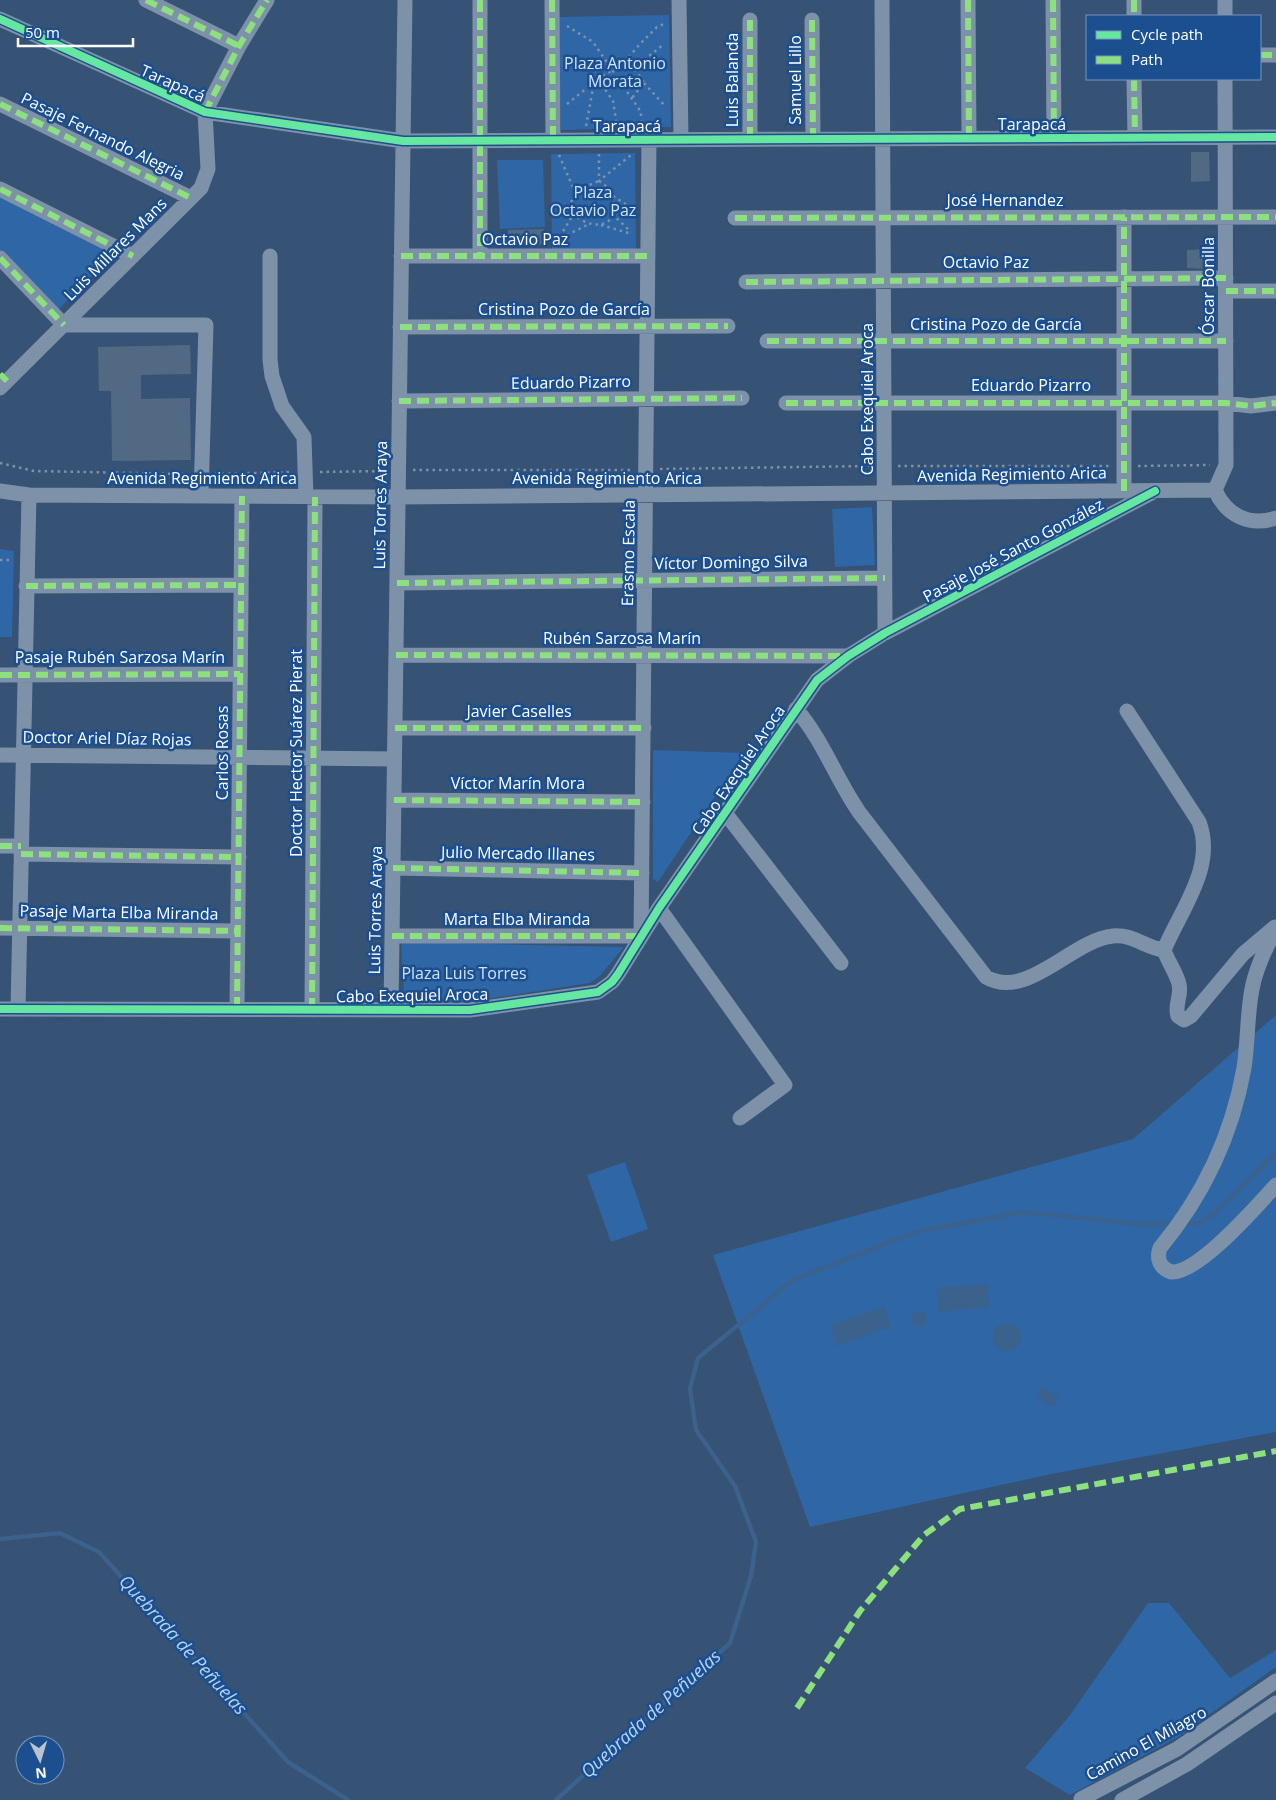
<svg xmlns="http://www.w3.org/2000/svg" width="1276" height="1800" viewBox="0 0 1276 1800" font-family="'Open Sans',sans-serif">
<rect width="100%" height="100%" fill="#365274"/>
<path fill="#2f66a5" d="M669,15L671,127L561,130L558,17Z
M635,153L636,249L552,250L551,154Z
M497,160H543L545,227L500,229Z
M0,196L114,253L58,310L0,250Z
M872,507L875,565L835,567L832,509Z
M0,549L14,551L12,637H0Z
M653,750L744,753L658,882L653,879Z
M401,942L624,947L600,976L590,983L467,1002L409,1000L404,995Z
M1276,1015V1432L1051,1474L810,1527L713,1255L1133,1139Z
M625,1162L648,1229L611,1242L587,1175Z
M1148,1603H1169L1230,1678L1276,1650V1667L1178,1737L1070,1795L1025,1768L1070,1715Z"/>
<path fill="#3b618d" d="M987,1284L989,1307L939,1312L937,1288Z
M884,1307L891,1327L837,1346L830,1325Z
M911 1319a8 8 0 1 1 16 0a8 8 0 1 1-16 0Z
M993 1337a14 14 0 1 1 28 0a14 14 0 1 1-28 0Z
M1042,1387L1059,1397L1053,1407L1036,1397Z"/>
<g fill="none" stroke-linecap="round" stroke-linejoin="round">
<path stroke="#3b618d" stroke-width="4.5" d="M1184,1224L1201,1223L1221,1208L1276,1153
M0,1539L60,1533L99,1552L288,1762L348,1800
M556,1800L730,1643L751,1576L756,1542L735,1486L696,1430L690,1389L698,1358L793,1280L916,1232L1023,1212L1139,1224H1174"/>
</g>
<path fill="#526984" d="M1191,152H1209L1210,181L1191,182Z
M544,229L545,244L508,246V230Z
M1208,249V269L1187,268V250Z
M190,345L191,374L141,375V399L190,398L191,460L112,461L111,391H99L98,347Z"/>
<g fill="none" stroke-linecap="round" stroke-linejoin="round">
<path stroke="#7d92a8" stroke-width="2.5" stroke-dasharray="2.5 4" stroke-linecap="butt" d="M567,26L593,42L641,112V126
M628,58L644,83L632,98
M634,68L664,44
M598,79L613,101L617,126
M644,83L665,106
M567,104L602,76L621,66L640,44L657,27L664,24
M586,126L594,83
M599,154V181L631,155
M559,155L575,192
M599,181C606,184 613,194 614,202C620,252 526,207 599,181Z
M613,196L633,209
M612,214L631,232
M601,225L632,234
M561,238L589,224
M559,243V238L574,213
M0,463L34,471L187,474
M898,466H1110
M1138,466L1210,465
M660,469L870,466
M413,470H632
M320,472L385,471
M215,474L290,472
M0,560H13"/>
<path stroke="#7d92a8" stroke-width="15" d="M146,0L239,46
M480,0V256
M552,0L553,140
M679,0L681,140
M882,0L885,633
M968,0L969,138
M1053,0L1054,138
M1134,0V16
M1225,0V16
M0,19L205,112L403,141L1276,137
M812,20L813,139
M1260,55H1276
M1134,79L1135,137
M0,104L191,198
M750,139V20
M0,189L133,256
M735,218L1276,217
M270,256V360L272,376L282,406L304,437L306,497
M401,256H648
M0,258L64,325H206L201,496
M746,282L1226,278
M1226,291H1276
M400,327L728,326
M767,341H1226
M0,388L201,188L208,169L205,112L239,46L267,0
M399,401L742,398
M786,403H1226L1251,406L1276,403
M1215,490L1226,465L1225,79
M1215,490C1226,515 1249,527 1276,518
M0,491L29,495L398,497L1215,490
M1124,491V217
M397,583L885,578
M26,586L241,585
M396,655L848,656
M0,675L240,674
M796,709C823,740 836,779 859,812L986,977C1027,1001 1072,940 1113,936C1133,934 1146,948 1164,950
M1127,711L1199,822C1216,867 1181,909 1164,950C1168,962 1176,972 1179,984C1182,995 1174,1006 1178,1016L1184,1020L1191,1016L1243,954L1275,927
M395,728H644
M0,755L394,759
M394,800L643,802
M726,814L841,963
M0,846H21
M21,854L239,857
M393,868L642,873
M659,908L785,1085L740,1118
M0,928L238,931
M1276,929C1266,947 1256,968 1252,989C1247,1015 1248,1042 1244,1068C1232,1135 1203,1196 1160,1248C1156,1259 1160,1268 1171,1272C1198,1274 1257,1206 1276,1185
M392,936H641L649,140
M0,1009L470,1010L598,992L612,982L618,974L659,908L817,680L848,656L885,633L1155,491
M18,1009L29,495
M237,1009L242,496
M312,1010L315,497
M391,1010L405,0
M1081,1799L1177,1749L1276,1681
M1122,1800L1187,1764L1276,1703"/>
<path stroke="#8de07e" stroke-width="6" stroke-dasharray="12 6" stroke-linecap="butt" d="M146,0L239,46
M480,0V256
M552,0L553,140
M968,0L969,138
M1053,0L1054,138
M1134,0V16
M812,20L813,139
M1260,55H1276
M1134,79L1135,137
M0,104L191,198
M205,112L239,46L267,0
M750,139V20
M0,189L133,256
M735,218L1276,217
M401,256H648
M0,258L64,325
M746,282L1226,278
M1226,291H1276
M400,327L728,326
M767,341H1226
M0,374L7,381
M399,401L742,398
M786,403H1226L1251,406L1276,403
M1124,491V217
M397,583L885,578
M26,586L241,585
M396,655L848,656
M0,675L240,674
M395,728H644
M394,800L643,802
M0,846H21
M21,854L239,857
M393,868L642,873
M0,928L238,931
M392,936H641
M237,1009L242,496
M312,1010L315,497
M797,1708L860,1611L924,1535L960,1509L1276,1451"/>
<defs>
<path id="cycleway" d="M0,19L205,112L403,141L1276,137
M0,1009L470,1010L598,992L612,982L618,974L659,908L817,680L848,656L885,633L1155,491"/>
</defs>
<use href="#cycleway" stroke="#1b4f8f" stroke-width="11"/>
<use href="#cycleway" stroke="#66e7a1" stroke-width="8"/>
</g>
<g text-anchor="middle" stroke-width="5" stroke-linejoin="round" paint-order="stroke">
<g font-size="16" fill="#cfe3fa" stroke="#1b4f8f">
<text x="615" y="69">Plaza Antonio<tspan x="615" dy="18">Morata</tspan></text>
<text x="593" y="198">Plaza<tspan x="593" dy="18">Octavio Paz</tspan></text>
<text x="464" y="979">Plaza Luis Torres</text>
</g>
<g font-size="16" fill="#fff" stroke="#1b4f8f">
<text transform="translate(732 80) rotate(-90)" y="6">Luis Balanda</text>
<text transform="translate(795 80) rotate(-90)" y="6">Samuel Lillo</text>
<text transform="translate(173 83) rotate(24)" y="6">Tarapacá</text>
<text x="1032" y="130">Tarapacá</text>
<text x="627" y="132">Tarapacá</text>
<text transform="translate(103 136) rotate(26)" y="6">Pasaje Fernando Alegria</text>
<text x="1005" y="206">José Hernandez</text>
<text x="525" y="245">Octavio Paz</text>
<text transform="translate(115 249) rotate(-45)" y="6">Luis Millares Mans</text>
<text x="986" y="268">Octavio Paz</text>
<text transform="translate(1208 286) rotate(-90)" y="6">Óscar Bonilla</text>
<text x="564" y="315">Cristina Pozo de García</text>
<text x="996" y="330">Cristina Pozo de García</text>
<text transform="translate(571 382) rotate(-1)" y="6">Eduardo Pizarro</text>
<text x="1031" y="391">Eduardo Pizarro</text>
<text transform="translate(867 399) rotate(-90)" y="6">Cabo Exequiel Aroca</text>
<text transform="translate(1012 474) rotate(-1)" y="6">Avenida Regimiento Arica</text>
<text x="202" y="484">Avenida Regimiento Arica</text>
<text x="607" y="484">Avenida Regimiento Arica</text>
<text transform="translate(380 505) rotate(-89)" y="6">Luis Torres Araya</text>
<text transform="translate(1013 550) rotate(-28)" y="6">Pasaje José Santo González</text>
<text transform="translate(628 553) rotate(-89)" y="6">Erasmo Escala</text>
<text transform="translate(731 562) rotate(-1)" y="6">Víctor Domingo Silva</text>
<text x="622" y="644">Rubén Sarzosa Marín</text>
<text x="120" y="663">Pasaje Rubén Sarzosa Marín</text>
<text x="519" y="717">Javier Caselles</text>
<text transform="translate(107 738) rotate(1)" y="6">Doctor Ariel Díaz Rojas</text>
<text transform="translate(222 753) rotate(-90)" y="6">Carlos Rosas</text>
<text transform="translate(296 753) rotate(-90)" y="6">Doctor Hector Suárez Pierat</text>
<text transform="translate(738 770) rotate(-56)" y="6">Cabo Exequiel Aroca</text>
<text x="518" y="789">Víctor Marín Mora</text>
<text transform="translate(518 853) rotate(1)" y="6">Julio Mercado Illanes</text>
<text transform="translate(375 910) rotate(-89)" y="6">Luis Torres Araya</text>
<text transform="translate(119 912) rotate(1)" y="6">Pasaje Marta Elba Miranda</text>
<text x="517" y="925">Marta Elba Miranda</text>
<text transform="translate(412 995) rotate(-1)" y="6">Cabo Exequiel Aroca</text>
<text transform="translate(1146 1743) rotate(-29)" y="6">Camino El Milagro</text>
</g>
<g font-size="18" font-style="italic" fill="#b5d3f5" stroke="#1b4f8f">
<text transform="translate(183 1645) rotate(48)" y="6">Quebrada de Peñuelas</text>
<text transform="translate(651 1714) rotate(-42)" y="6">Quebrada de Peñuelas</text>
</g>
</g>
<rect x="1086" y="15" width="175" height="65" fill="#1b4f8f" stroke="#7695bc"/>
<rect x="1096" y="31" width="25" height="8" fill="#66e7a1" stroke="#7695bc"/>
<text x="1131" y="40" font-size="15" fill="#ffffff">Cycle path</text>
<rect x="1096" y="56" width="25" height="8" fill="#8de07e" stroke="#7695bc"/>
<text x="1131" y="65" font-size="15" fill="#ffffff">Path</text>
<g transform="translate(40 1760) rotate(175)"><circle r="24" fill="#1b4f8f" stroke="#7695bc"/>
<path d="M0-4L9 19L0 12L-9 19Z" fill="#b9c2ce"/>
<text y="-8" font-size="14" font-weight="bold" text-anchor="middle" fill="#ffffff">N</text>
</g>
<path d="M18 38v8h115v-8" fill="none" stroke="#ffffff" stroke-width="2.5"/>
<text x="25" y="38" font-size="15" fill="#ffffff" stroke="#1b4f8f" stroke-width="4" paint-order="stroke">50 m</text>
</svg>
